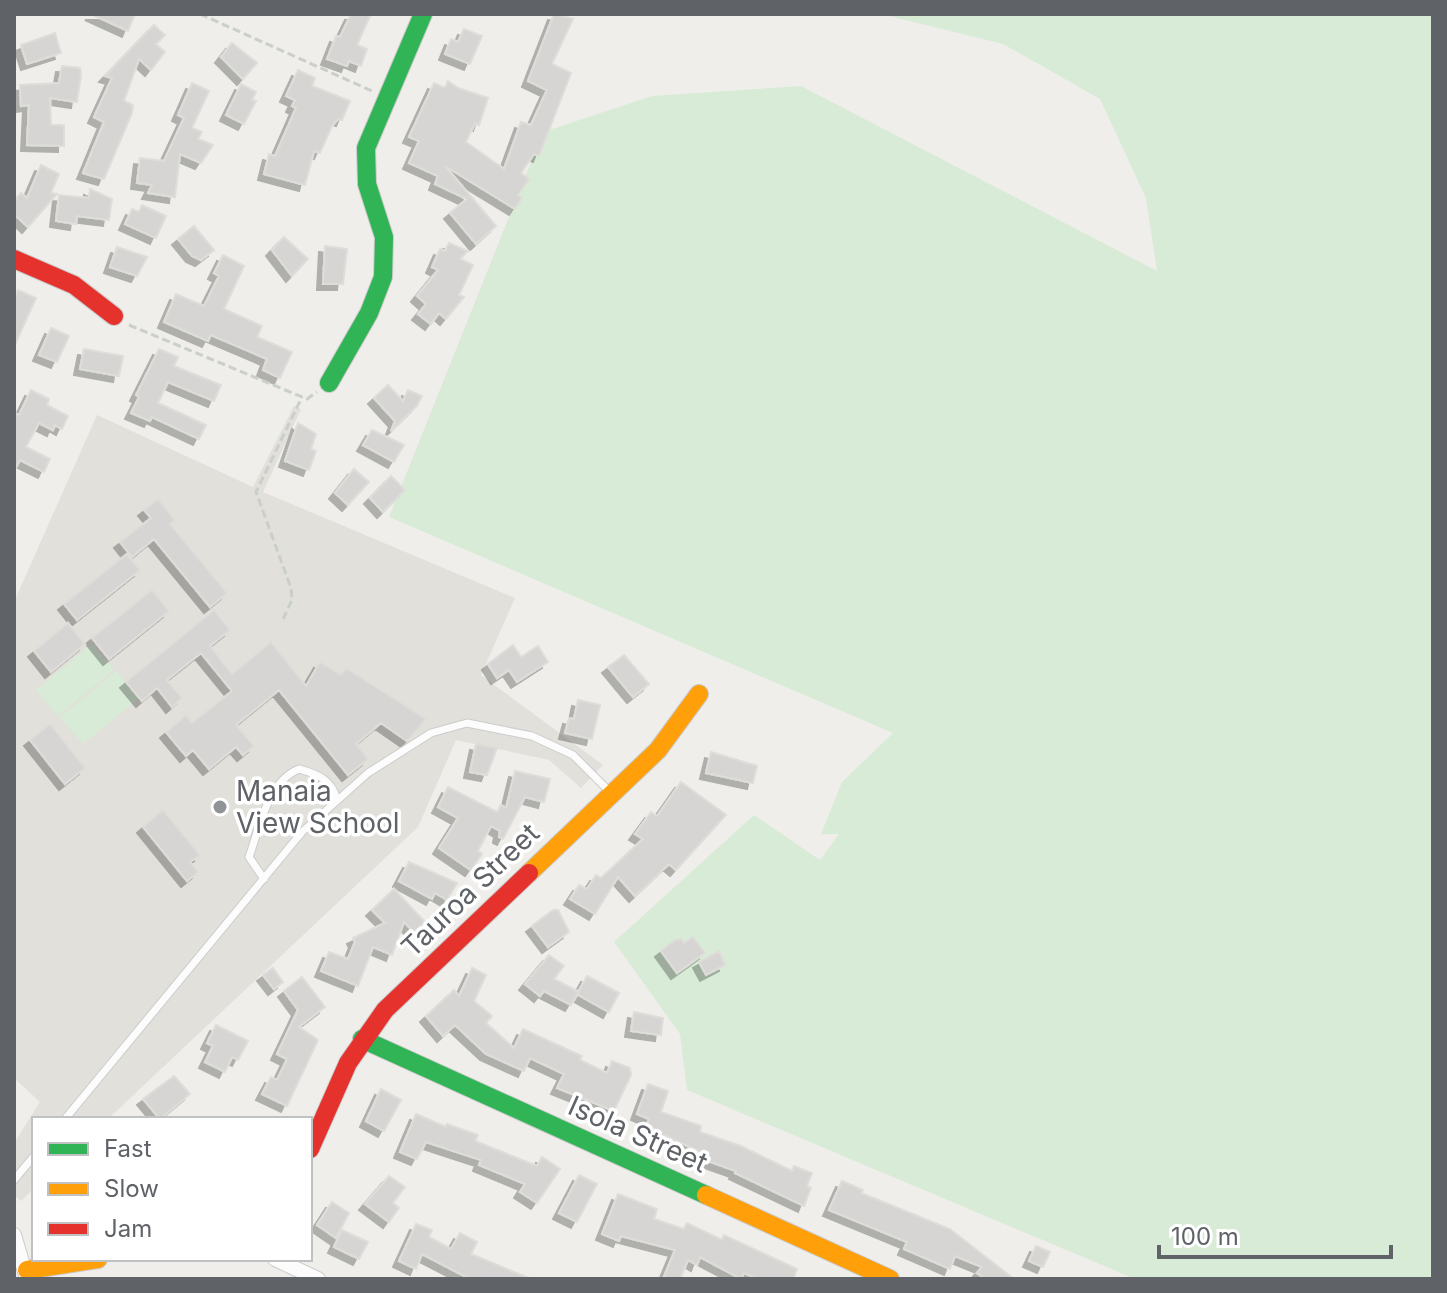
<svg xmlns="http://www.w3.org/2000/svg" width="1447" height="1293" viewBox="0 0 1447 1293" font-family="Inter,sans-serif">
<defs>
<filter id="shadow"><feDropShadow dx="-6" dy="6" stdDeviation="0" flood-color="#0004"/></filter>
</defs>
<rect width="100%" height="100%" fill="#efeeea"/>
<path fill="#e2e0da" d="M294,406L301,409L263,492L515,598L481,675L603,765L581,788L549,760L456,740L418,827L108,1119H34V1188L21,1201L14,1195V1143L40,1102L14,1078V602L97,415L253,487Z"/>
<path fill="#d8ebd6" d="M881,14H1433V1277L1429,1279H1135L687,1090L680,1034L614,942L754,815L820,860L839,834H821L842,782L893,733L389,517L543,132L652,96L801,86L1157,271L1146,198L1100,99L1003,44Z
M92,644L114,670L58,716L36,690Z
M116,671L139,698L83,744L60,717Z"/>
<path fill="#d6d5d3" stroke="#deddd9" stroke-width="2" filter="url(#shadow)" d="M91,14H135L128,31Z
M351,14H371L357,45L367,49L361,66L349,61L347,66L327,59L336,36L340,37Z
M554,14L573,19L552,64L571,73L539,156L534,154L521,173L529,179L518,195L522,198L515,209L445,166L496,226L476,244L450,213L467,199L435,184L438,176L409,163L419,141L409,137L434,83L445,88L448,81L458,88L488,98L479,125L475,123L466,142L504,169L521,122L531,125L547,90L528,81Z
M154,25L165,35L156,44L165,52L151,70L139,59L124,101L133,105L132,113L104,179L83,173L104,122L94,117L112,78L105,76Z
M464,29L482,36L470,64L445,54L451,39L458,42Z
M55,33L61,53L27,64L21,45Z
M232,43L257,63L243,79L221,57Z
M62,66L80,68L81,75L77,102L50,98L51,125H64V146L27,145L29,105L21,106L20,85L59,83Z
M298,70L315,78L312,86L350,101L342,120L338,119L332,126L320,153L314,151L305,185L264,174L269,154L275,156L296,108L292,106L295,100L286,96Z
M192,83L209,91L192,128L202,132L198,139L213,145L201,163L180,154L175,197L148,193L152,185L137,183L140,158L164,161L184,118L178,115Z
M241,84L256,92L252,100L256,101L244,124L226,115Z
M41,165L59,174L51,193L57,194L28,227L14,214V201L21,193L27,198Z
M90,189L112,199L109,220L77,216L76,224L56,221L59,195L89,198Z
M142,205L166,216L156,238L125,224L132,209L139,212Z
M194,226L214,250L201,260L192,256L178,239Z
M284,237L308,259L292,276L272,250Z
M449,243L468,251L460,259L473,265L459,295L464,297L446,319L439,313L431,324L418,314L426,304L417,296L438,270L432,267L440,249L445,251Z
M325,246L347,249L343,284H323Z
M117,247L147,257L137,276L110,267Z
M223,255L244,266L224,309L262,326L257,337L292,352L280,378L263,370L267,359L211,335L208,341L164,322L176,294L204,306L219,276L214,273Z
M18,290L36,298L14,347V300Z
M51,328L69,336L57,362L39,355Z
M84,349L123,356L119,376L80,369Z
M159,349L178,357L174,366L221,385L214,401L168,382L158,403L206,425L199,439L152,417L150,421L131,413L139,397L136,395Z
M388,385L403,401L408,390L422,396L417,406L391,431L395,421L374,398Z
M31,390L49,399L47,405L68,416L62,429L55,425L53,430L39,423L26,447L50,459L44,472L20,460L14,471V413L19,415Z
M298,423L316,434L311,449L316,451L309,470L285,461Z
M372,430L404,445L394,462L363,445Z
M354,469L369,482L348,505L335,493Z
M391,476L405,490L383,512L370,498Z
M158,499L175,520L170,524L227,593L210,607L154,539L132,557L120,542L151,518L144,510Z
M127,554L140,570L77,620L64,604Z
M152,590L169,611L109,659L92,638Z
M214,610L230,630L210,646L232,674L271,642L306,686L320,662L341,675L346,668L426,719L407,741L381,723L356,744L368,759L348,775L279,690L236,725L254,746L243,755L236,747L209,769L193,750L186,756L166,732L186,715L192,723L232,691L201,653L167,680L182,698L172,707L157,688L142,701L126,682Z
M68,623L85,644L51,672L34,651Z
M513,645L521,657L538,646L548,662L517,682L509,670L497,678L488,664Z
M624,655L649,684L633,697L608,667Z
M578,700L600,705L592,739L565,733L569,718L574,719Z
M50,724L85,768L65,784L30,740Z
M476,744L497,748L487,775L470,772Z
M711,752L757,766L753,783L706,773Z
M515,771L550,779L544,802L525,797L503,839L499,837L500,831L491,826L478,851L482,854L471,870L439,848L458,818L438,807L448,787L497,812L501,805L506,808Z
M681,782L726,815L676,870L669,864L635,896L618,877L595,914L570,899L579,885L587,889L596,875L601,878L643,839L635,834L651,812L657,816Z
M163,810L200,855L190,862L198,872L187,881L143,827Z
M409,862L457,883L447,900L435,893L432,899L399,881Z
M394,889L425,922L414,932L404,922L392,955L373,947L358,986L321,971L329,952L348,959L355,942L353,938L385,923L372,910Z
M553,910H558L569,932L548,947L532,926Z
M693,937L705,953L677,973L661,951L675,940L681,939L684,943Z
M719,951L725,965L706,975L699,962Z
M549,955L564,966L554,979L579,992L571,1005L544,991L540,996L525,984Z
M273,968L283,982L274,989L263,975Z
M472,968L486,975L474,1001L492,1016L486,1023L514,1048L523,1029L582,1056L580,1060L607,1073L612,1061L630,1068L631,1075L614,1111L557,1088L564,1074L530,1058L524,1071L486,1054L455,1025L443,1036L426,1016L454,990L459,996Z
M587,976L619,993L609,1012L577,994Z
M302,977L325,1007L299,1027L318,1040L287,1106L262,1094L271,1077L277,1080L287,1059L277,1054L298,1010L284,991Z
M634,1012L663,1018L661,1035L631,1031Z
M216,1025L248,1041L238,1060L232,1057L225,1072L205,1062L213,1046L207,1043Z
M174,1076L190,1094L160,1119L143,1099Z
M648,1084L668,1091L661,1112L701,1126L700,1132L741,1146L792,1171L794,1166L812,1173L807,1186L811,1188L804,1206L735,1173L736,1171L699,1158L701,1152L646,1127L649,1119L637,1114Z
M381,1089L401,1100L384,1131L366,1121Z
M416,1114L446,1127L447,1124L478,1135L475,1141L537,1166L542,1157L560,1169L537,1203L520,1192L525,1184L479,1165L481,1160L426,1142L417,1159L400,1152Z
M579,1175L597,1184L577,1222L559,1213Z
M389,1176L405,1187L393,1203L399,1208L389,1222L365,1204Z
M842,1181L863,1190L861,1193L950,1229L1014,1279H986L977,1273L982,1267L955,1256L950,1269L904,1249L907,1242L829,1210Z
M618,1194L657,1209L654,1219L684,1229L687,1223L722,1240L724,1235L797,1269L793,1279H758L744,1273L741,1279L700,1257L697,1265L688,1260L680,1279H663L675,1250L621,1236L619,1241L602,1234Z
M332,1202L349,1213L336,1238L317,1225Z
M416,1224L432,1230L429,1237L451,1249L460,1233L477,1242L471,1254L531,1279H470L422,1254L416,1269L399,1261Z
M342,1230L368,1242L359,1259L334,1247Z
M1036,1246L1050,1252L1043,1267L1029,1261Z"/>
<g fill="none" stroke-linecap="round" stroke-linejoin="round">
<defs>
<path id="lane" d="M264,879L249,857C260,827 267,782 299,769C318,774 332,780 337,800
M65,1119L302,832L368,773L431,733L467,723L532,736L573,755L611,793
M14,1180L34,1156"/>
<path id="street" d="M14,1235L27,1279
M275,1259L318,1279"/>
<path id="fast" d="M329,383L369,313L383,277L384,237L367,184L366,148L423,14
M362,1039L706,1195"/>
<path id="slow" d="M529,873L658,750L699,694
M706,1195L890,1279
M27,1270L98,1259"/>
<path id="jam" d="M14,259L74,285L114,316
M310,1149L348,1063L385,1010L529,873"/>
</defs>
<use href="#lane" stroke="#cbcccc" stroke-width="9"/>
<use href="#street" stroke="#cbcccc" stroke-width="16"/>
<use href="#fast" stroke="#cacacb" stroke-width="20"/>
<use href="#slow" stroke="#cacacb" stroke-width="20"/>
<use href="#jam" stroke="#cacacb" stroke-width="20"/>
<path stroke="#cacfcc" stroke-width="3" stroke-dasharray="8 4" stroke-linecap="butt" d="M200,14L372,91
M129,325L307,399L317,392
M283,619L292,600L291,588L256,492L302,397"/>
<use href="#lane" stroke="#fdfcfc" stroke-width="7"/>
<use href="#street" stroke="#fdfcfc" stroke-width="14"/>
<use href="#fast" stroke="#30b455" stroke-width="18"/>
<use href="#slow" stroke="#ff9f0a" stroke-width="18"/>
<use href="#jam" stroke="#e5322d" stroke-width="18"/>
</g>
<circle fill="#919496" stroke="#fff" stroke-width="3" cx="220" cy="807" r="8"/>
<g text-anchor="middle" stroke-width="7" stroke-linejoin="round" paint-order="stroke">
<g font-size="28" fill="#5f6368" stroke="#fff" text-anchor="start">
<text x="236" y="801">Manaia<tspan x="236" dy="32">View School</tspan></text>
</g>
<g font-size="28" fill="#5f6368" stroke="#fff">
<text transform="translate(470 890) rotate(-44)" y="10">Tauroa Street</text>
<text transform="translate(638 1134) rotate(24)" y="10">Isola Street</text>
</g>
</g>
<rect width="1447" height="1293" fill="none" stroke="#5f6368" stroke-width="32"/>
<rect x="32" y="1117" width="280" height="144" fill="#ffffff" stroke="#bfc1c3" stroke-width="2"/>
<rect x="48" y="1143" width="40" height="12" fill="#30b455" stroke="#bfc1c3" stroke-width="2"/>
<text x="104" y="1157" font-size="24" fill="#5f6368">Fast</text>
<rect x="48" y="1183" width="40" height="12" fill="#ff9f0a" stroke="#bfc1c3" stroke-width="2"/>
<text x="104" y="1197" font-size="24" fill="#5f6368">Slow</text>
<rect x="48" y="1223" width="40" height="12" fill="#e5322d" stroke="#bfc1c3" stroke-width="2"/>
<text x="104" y="1237" font-size="24" fill="#5f6368">Jam</text>
<path d="M1159 1245v12h232v-12" fill="none" stroke="#5f6368" stroke-width="4"/>
<text x="1171" y="1245" font-size="24" fill="#5f6368" stroke="#ffffff" stroke-width="6" paint-order="stroke">100 m</text>
</svg>
